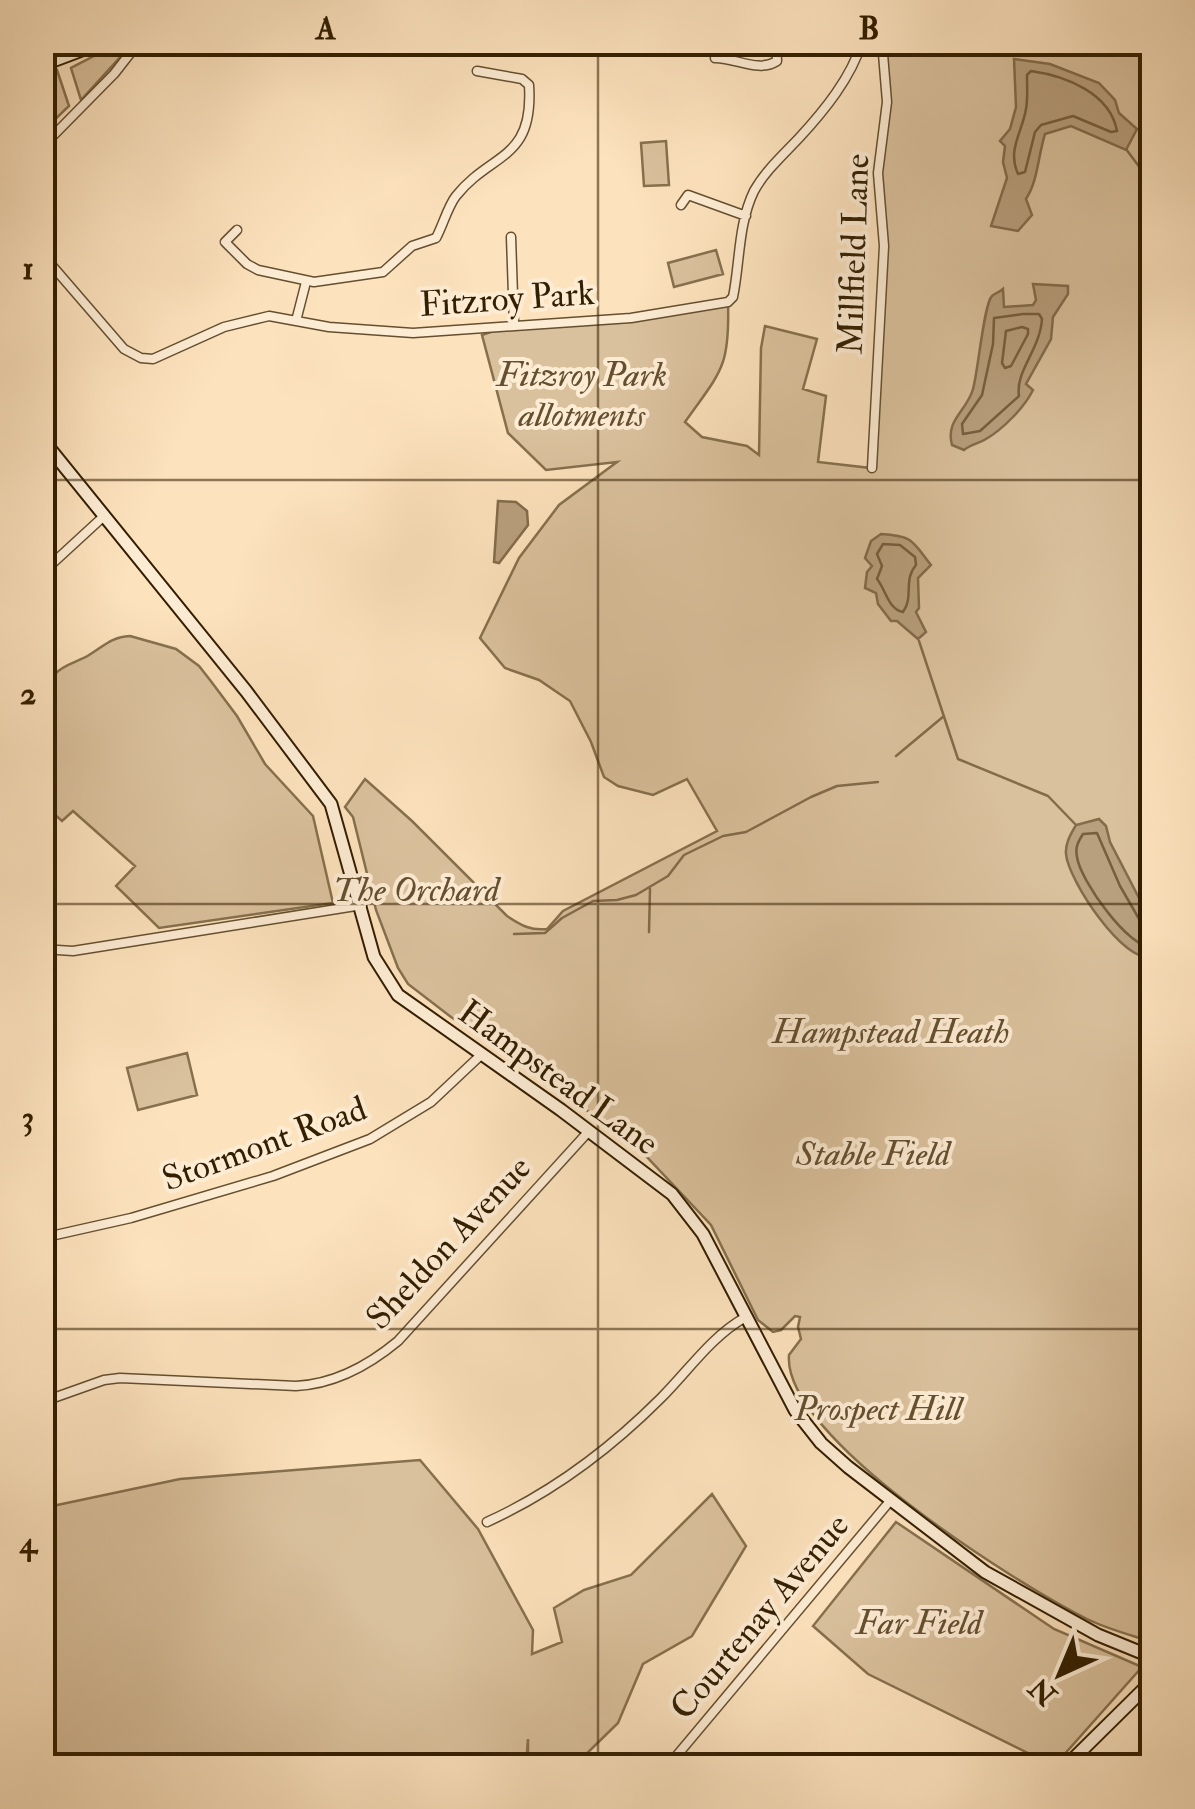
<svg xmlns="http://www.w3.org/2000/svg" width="1195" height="1809" viewBox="0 0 1195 1809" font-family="'IM FELL Double Pica',serif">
<rect width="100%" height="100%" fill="#fce2bd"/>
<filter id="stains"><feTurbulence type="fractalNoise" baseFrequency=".002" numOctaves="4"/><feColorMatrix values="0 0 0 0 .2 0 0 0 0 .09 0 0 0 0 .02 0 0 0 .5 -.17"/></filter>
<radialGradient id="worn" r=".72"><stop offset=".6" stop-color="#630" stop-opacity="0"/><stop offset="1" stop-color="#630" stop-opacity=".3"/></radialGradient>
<path fill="#dac19d" stroke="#86704e" stroke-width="2.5" d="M119,43H133L81,100L71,68Z
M882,43H1152V1642C1131,1635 1107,1629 1087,1619C1019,1585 782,1437 789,1355L801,1339L798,1327L800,1317L795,1316L781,1330L773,1332L758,1320L711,1225L644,1154L556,1087L451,1017L408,984L398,968L376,910L353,817L345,807L365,779L412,821L507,916C521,925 530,931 547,929L563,911L717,831L687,779L653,795L618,786L604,777L591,742L570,701L539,680L505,668L480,638L519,558L559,505L617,462L546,470L508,433L482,335L514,324L632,318L728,302C730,368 721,371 685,422L702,437L747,446L759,455L761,348L765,326L817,339L803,389L826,396L818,462L871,468L882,286L878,173L885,136Z
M57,70L69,106L43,131V75Z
M666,141L669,185L644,186L641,143Z
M716,250L723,274L674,287L668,263Z
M130,636L176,649L199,666L210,680L237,716L265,764L313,816L333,903L159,928L116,886L135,866L73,811L62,821L43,804C42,772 33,698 55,674C64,664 78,662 89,655C104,646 111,637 130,636Z
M187,1053L197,1095L138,1110L127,1068Z
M420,1460L478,1529L533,1630L532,1654L562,1642L554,1608L584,1590L631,1575L712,1494L746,1546L692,1636L643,1664L618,1723L574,1766H528V1739L526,1766H43V1508L180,1479Z
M896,1522L1054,1629L1142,1667L1054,1766L868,1674L813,1626Z"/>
<path fill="#b89f7d" stroke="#836b4b" stroke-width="2.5" d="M1014,59L1050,64L1099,83L1115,100L1119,113L1137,129L1126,150L1071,126L1045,134C1038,156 1038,181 1026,199L1032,215L1018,231L991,226L1007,178L1003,162L1005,146L1000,141L1010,129L1016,107Z
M1033,284L1068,286V294L1053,317L1051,339L1026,384L1033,390C1024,408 1003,429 986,439C978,444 971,444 964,450L952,445C945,420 967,411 973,389C978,372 984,303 992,296C995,293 1000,292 1003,289L1004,307L1033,305L1036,300Z
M498,501L516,502L527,511L528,525L499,563L494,562Z
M881,534C914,536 912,541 931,565L918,578L919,608L916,612L926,632L918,639L897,621H891L878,604L876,593L865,588L867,572L872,566L865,558L871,541Z
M1099,819L1106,826L1110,842L1152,923V956C1125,966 1068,880 1066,854C1065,843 1071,834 1076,825Z"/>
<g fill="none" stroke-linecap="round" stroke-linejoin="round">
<path stroke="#765e3e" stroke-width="2.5" d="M1031,71C1066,76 1110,93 1117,131L1111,132L1073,116L1041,125L1035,132L1025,172L1018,174C1007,150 1022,133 1026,109C1028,98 1027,86 1027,75Z
M1023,314H1039L1042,319C1040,350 1015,371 1019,396L980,431L963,434L962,424L982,395L993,344L994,318Z
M1022,327L1028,329V334L1011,366L1005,368L1002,363L1006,331Z
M883,544L900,545L915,557L916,565C903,580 914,597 903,612C888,609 886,590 877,579L882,566L877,554Z
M1152,927L1142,924L1120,886L1097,833L1083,834C1078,842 1075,847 1077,857C1080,880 1129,949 1152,947"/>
<path stroke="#836b4b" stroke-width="2.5" d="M1126,149L1152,184
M919,641L958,759L1048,796L1076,825
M896,756L944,716
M649,932L650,889
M514,934L545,933L562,918L593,901L617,900L636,895L668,876L684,855L723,836L746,832L811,797L837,786L878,782"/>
<defs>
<path id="street" d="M715,58C737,58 758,73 777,61L776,42
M42,147L114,74L139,42
M681,205L688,195L746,216
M237,230L225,242L247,264L258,270L314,282L383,272L412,246L436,238C443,225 448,206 456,196C491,152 534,161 529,85L522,79L477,71
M511,237L514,324
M42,254L124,349L141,358L153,359L224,327L269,316L329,327L413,333L631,318L728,302L733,297C740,263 738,224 754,191C765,171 783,155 799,138C824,111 851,78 862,42
M296,321L306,282
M872,468L884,246L878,173L887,102L882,42
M42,573L104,516
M42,949L73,951L362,905
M42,1238L131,1218L273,1176L370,1139L431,1102L482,1054
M42,1402L104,1380L120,1378L296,1386C335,1384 368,1366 398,1341L589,1131
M487,1522C553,1492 610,1449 661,1398C688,1371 711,1337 744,1318
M668,1766L890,1501"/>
<path id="secondary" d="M42,65L103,42
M42,439L246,691L331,804L374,957L398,995L561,1110L672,1194L703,1234L795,1410L821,1443L848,1467L985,1572L1098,1635L1152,1657
M1066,1766L1152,1681"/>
</defs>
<use href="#street" stroke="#654f2f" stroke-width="11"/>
<use href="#secondary" stroke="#331e00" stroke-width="15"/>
<use href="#street" stroke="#fdecd4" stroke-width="8"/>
<use href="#secondary" stroke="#fdecd4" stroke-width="11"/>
</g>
<path fill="none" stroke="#331e00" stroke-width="2.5" stroke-opacity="0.55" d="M598,42V1766M42,480H1152M42,904H1152M42,1329H1152"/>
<g text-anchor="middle" stroke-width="8" stroke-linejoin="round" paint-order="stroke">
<g font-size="35" fill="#331e00" stroke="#fdecd4">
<text transform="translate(853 254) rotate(-88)" y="12">Millfield Lane</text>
<text transform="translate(507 298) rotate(-4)" y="12">Fitzroy Park</text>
<text transform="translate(559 1077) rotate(36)" y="12">Hampstead Lane</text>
<text transform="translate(264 1143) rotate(-20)" y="12">Stormont Road</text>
<text transform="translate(448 1242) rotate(-47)" y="12">Sheldon Avenue</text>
<text transform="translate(759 1616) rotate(-50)" y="12">Courtenay Avenue</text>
</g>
<g font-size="35" font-style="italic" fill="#654f2f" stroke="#fdecd4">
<text x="582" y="386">Fitzroy Park<tspan x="582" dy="40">allotments</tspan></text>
<text x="416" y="901">The Orchard</text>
<text x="891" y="1043">Hampstead Heath</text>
<text x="873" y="1165">Stable Field</text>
<text x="878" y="1420">Prospect Hill</text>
<text x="919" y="1634">Far Field</text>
</g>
</g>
<rect width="1195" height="1809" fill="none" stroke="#fce2bd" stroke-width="110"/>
<g transform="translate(1060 1674) rotate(224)" stroke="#fdecd4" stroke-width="8" paint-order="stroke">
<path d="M0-8L18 38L0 25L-18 38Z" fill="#331e00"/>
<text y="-15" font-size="28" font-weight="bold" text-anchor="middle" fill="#331e00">N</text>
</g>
<rect x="55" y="55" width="1085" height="1699" fill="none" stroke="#331e00" stroke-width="4"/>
<g font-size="32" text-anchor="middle" font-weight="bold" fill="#331e00">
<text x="326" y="39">A</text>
<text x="869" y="39">B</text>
<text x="28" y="279">1</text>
<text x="28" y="704">2</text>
<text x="28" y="1128">3</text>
<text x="28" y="1553">4</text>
</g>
<rect width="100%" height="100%" filter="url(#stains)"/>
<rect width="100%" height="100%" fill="url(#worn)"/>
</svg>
